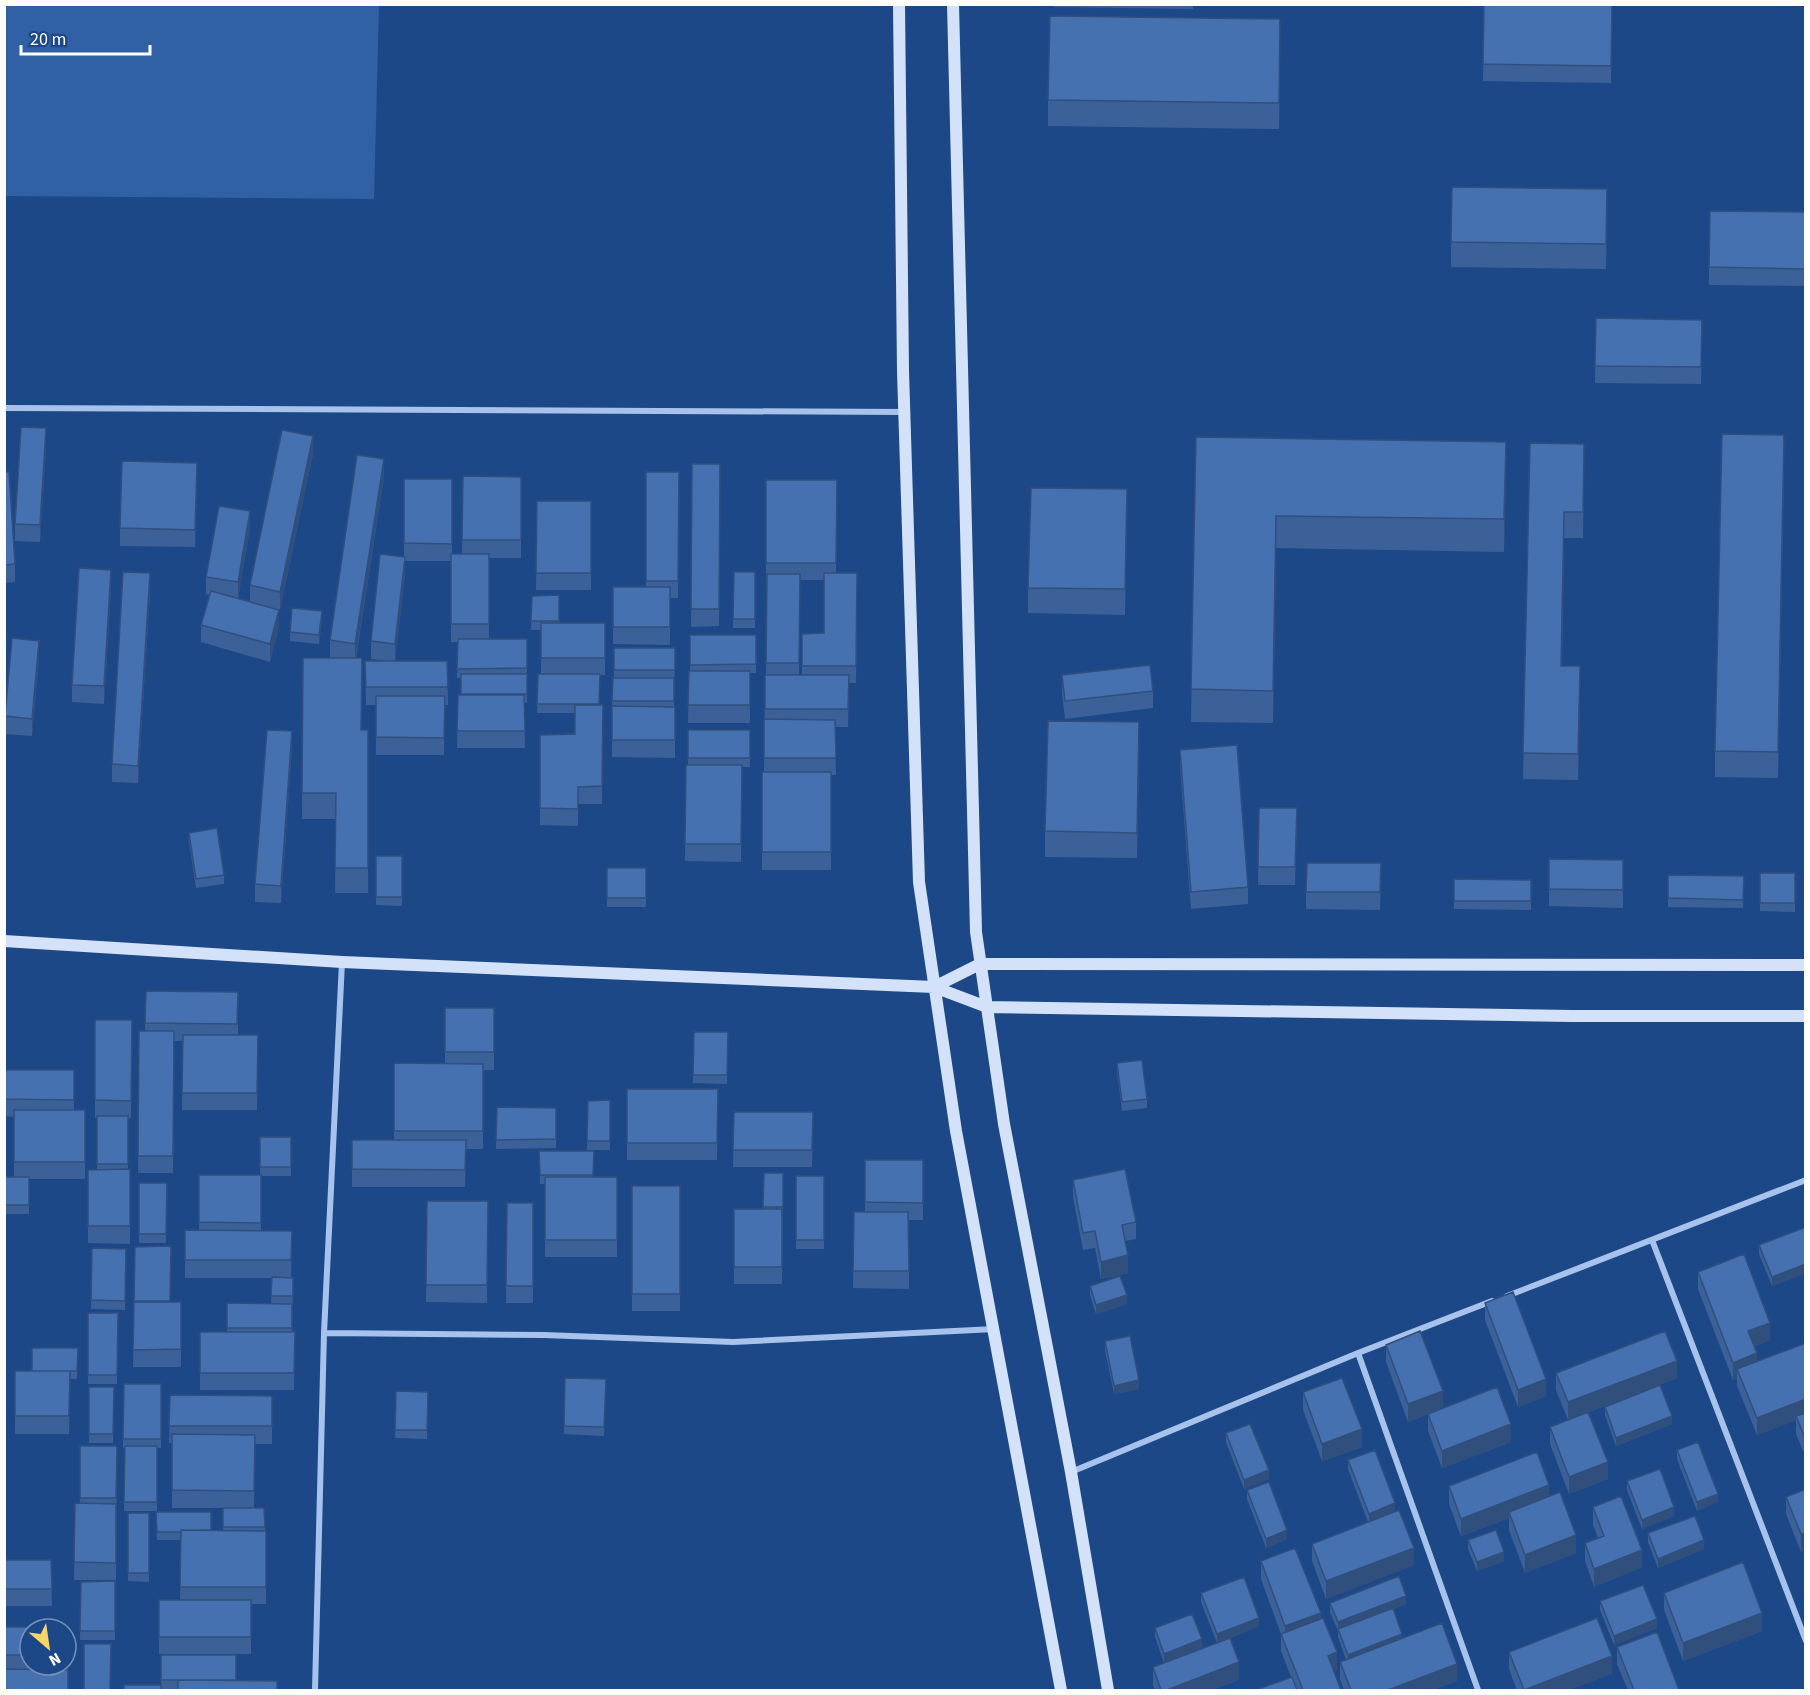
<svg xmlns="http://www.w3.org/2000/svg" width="1810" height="1695" viewBox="0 0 1810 1695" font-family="'Source Sans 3',sans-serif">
<rect width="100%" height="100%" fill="#1d4888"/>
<path fill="#3161a5" d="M5,4L379,5L374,199L5,196Z"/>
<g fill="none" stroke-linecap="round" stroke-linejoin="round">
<path stroke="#a7c3eb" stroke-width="6" d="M4,408L904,412
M1652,1240L1806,1641
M1507,1296L1806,1180
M324,1333L544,1335L733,1342L995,1329
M1358,1353L1478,1690
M1071,1472L1358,1353L1492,1301
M315,1690L324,1333L342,962"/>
<path stroke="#d3e2f8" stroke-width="12" d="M899,4L903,371L919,882L956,1131L1061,1690
M953,4L976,932L1004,1124L1071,1472L1108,1690
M4,941L342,962L934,987L987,1007L1572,1016H1806
M934,987L980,964L1806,965"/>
</g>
<path fill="#3c6198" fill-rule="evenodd" d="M1054,4H1193V9L1054,7Z
M1484,4H1612L1611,83L1483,81Z
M1280,45L1279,129L1048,126V100Z
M1806,212V286L1709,285V267Z
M1607,214L1606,269L1451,267V242Z
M1596,318L1702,320L1701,384L1595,383Z
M1196,437L1506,474L1504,552L1276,548L1273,723L1191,722Z
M1530,443L1584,469L1583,538H1564L1562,666L1580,691L1578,780L1523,779Z
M46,446L40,542L15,541V524Z
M313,454L280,610L273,608L279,627L270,662L201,642V625L209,595L206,594V577L250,528L238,598L250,602V585Z
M1784,460L1778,778L1715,777V751Z
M692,464H720L719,626L691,627Z
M4,472L15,564V582L4,583Z
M646,472H679L678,598H670V645L613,644V587H646Z
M463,476L521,477V558H489V639H527V703H524L525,748H457L458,695H461V678H457L458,642H451V561H405V574L395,661H447L448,705H445L444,755H376V705H366L365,661H388L371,659V641L404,557V479H452V554H462Z
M384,477L356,658L361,730H368V893H335L336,819H302L303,658H330V640Z
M197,480L195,547L120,546V528Z
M766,480H837L836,573H857L856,683H849L848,727H835L836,775H831V870H762V772H764L765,675H766L767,580H766ZM800,580H824V633L802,634V675H799Z
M1127,489L1125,615L1028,613V588Z
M537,501H591V590H536Z
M734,572H755V628H733Z
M111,587L104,704L72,702V685Z
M150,591L138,783L112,782V764Z
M559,595V623H605V675H600L599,705H603L602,804H578V826L540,825V735L575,734V713H537L538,674H541V630H531L532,596Z
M322,620L319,644L290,641V632Z
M690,635H756V673H750V723H688L689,671H690Z
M614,648H675L674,707H675V758L612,757V706L613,678H614Z
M39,658L32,736L5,734V716Z
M1062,675L1153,691V708L1065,719L1062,693Z
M688,730H750V767H742L741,862L685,861L686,765H688Z
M292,748L281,903L255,902V884Z
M1139,748L1137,858L1045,857V831Z
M1180,750L1248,887V904L1191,909L1180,767Z
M1259,808H1297L1295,885H1258Z
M189,833L224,875V884L196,888L189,841Z
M376,856H402V906L376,905Z
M1549,859L1623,860V908L1549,906Z
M607,868H646V907H607Z
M1760,873H1795V912L1760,911Z
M1668,875L1744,876L1743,908L1668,907Z
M1454,879L1531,880V910L1454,909Z
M1381,881L1380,910L1306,909V892Z
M146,991L238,992V1035H258L257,1110H182L183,1041H174L173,1173H138L139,1031H145Z
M445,1008H494V1070H483V1149H466L465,1187H352V1140H394V1063L445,1064Z
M95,1020H132L131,1118H128V1169H130V1244L88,1243V1170H97V1118H95Z
M694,1032H728L727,1084L693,1083Z
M1117,1063L1147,1099V1108L1122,1111L1117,1072Z
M4,1070H74V1110H85V1179H29V1214H4V1177H14V1117L4,1116Z
M627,1089H718L717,1160H627Z
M610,1100V1150H587L588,1101Z
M497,1107L556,1108V1148L496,1149Z
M734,1112H813L812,1167H733Z
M260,1137H291V1176H261V1231H292L291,1278L293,1287L292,1332H295L294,1390H200V1332H227V1303L271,1304L272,1278H185V1230H199V1175H260Z
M539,1151H594L593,1177H617V1257H545V1184H540Z
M865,1160H923V1220H909V1289L853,1288L854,1212H865Z
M764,1173H783L782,1284H734V1209H763Z
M796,1176H824V1249H796Z
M1073,1180L1136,1222V1239L1125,1241L1128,1273L1101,1279L1095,1248L1083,1250L1073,1197Z
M139,1183H167L166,1243H139Z
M632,1186H680V1311H632Z
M427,1201H488L487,1303L426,1302Z
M507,1203H533V1303H506Z
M1806,1227V1273L1772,1286L1759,1254V1245Z
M171,1246L170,1302H181V1367H133L135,1247Z
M92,1248L126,1249L125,1310L91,1309Z
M1698,1272L1770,1340L1755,1346L1757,1361L1806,1343V1458L1796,1434V1420L1757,1435L1737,1386V1379L1733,1380L1698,1289Z
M1090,1286L1127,1304L1096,1314L1090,1295Z
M1485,1303L1546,1396L1518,1407L1485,1320Z
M88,1313H118L117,1384H88Z
M1105,1341L1139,1389L1114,1394L1105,1350Z
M1386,1345L1443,1408L1511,1442L1442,1468L1428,1431V1414L1408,1422L1386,1362Z
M78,1348L77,1379H70L69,1434H15V1371H32Z
M1556,1373L1677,1378L1568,1420L1556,1390Z
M565,1378L606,1388L604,1436L564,1434Z
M161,1384V1448H157V1511H124L125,1448H123V1439Z
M89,1387H114L113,1443H89Z
M396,1391L428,1392L427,1439L395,1438Z
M1303,1392L1362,1447L1322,1461L1303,1410Z
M170,1395L272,1396V1444H255L254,1508H264L265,1531H266V1604H251V1654H159V1600H180L181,1540H157L156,1512L211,1530H223V1508H172V1443H169Z
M1605,1407L1672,1424L1616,1446L1605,1415Z
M1550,1427L1608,1479L1569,1494L1550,1444Z
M1226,1433L1269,1479L1244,1489L1226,1442Z
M80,1446H117L116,1580H74L75,1503H80Z
M1677,1450L1718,1502L1697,1511L1677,1459Z
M1348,1460L1395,1511L1414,1565L1326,1599L1312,1561V1544L1368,1522L1348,1469Z
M1627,1481L1674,1516L1642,1529L1627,1490Z
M1449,1486L1549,1496L1576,1553L1525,1573L1509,1530V1518L1461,1536L1449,1504Z
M1806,1489V1550L1801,1552L1786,1514V1497Z
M1247,1490L1287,1539L1266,1548L1247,1499Z
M1593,1507L1642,1567L1594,1587L1585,1561V1543L1598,1538L1593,1525Z
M128,1513H149V1582L128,1581Z
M1648,1533L1704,1549L1658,1568L1648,1542Z
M1468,1540L1504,1561L1477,1571L1468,1549Z
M4,1560H51L52,1606H4Z
M1261,1561L1321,1619L1337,1670L1333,1671L1341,1690H1256L1291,1677L1281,1651V1634L1261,1579Z
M115,1581V1640H80L81,1582Z
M1201,1593L1259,1626L1230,1638L1239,1680L1212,1690H1155L1153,1685V1667L1164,1663L1155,1637V1628L1202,1648L1217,1643L1201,1602Z
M1664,1593L1762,1631L1683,1661L1664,1610Z
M1600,1601L1657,1628L1614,1645L1600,1610Z
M1330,1603L1406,1604L1394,1609L1402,1638L1457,1681L1433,1690H1344L1340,1679V1662L1346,1660L1338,1637V1631L1330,1612Z
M4,1627L30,1629V1665H33V1669L4,1690Z
M1617,1647L1679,1690H1628L1617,1664Z
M1509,1652L1612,1674L1568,1690H1517L1509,1669Z
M161,1655H236L178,1689H161Z"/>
<path fill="#314f7c" d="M46,428V446L40,542V525Z
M1784,435V460L1778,778V752Z
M313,436V454L280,610V592Z
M1506,442V474L1504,552V519Z
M1584,444V469L1583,538V512Z
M384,459V477L355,661V644Z
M197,463V480L195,547V530Z
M250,511V528L238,600V582Z
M1276,516V548L1273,723V691Z
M405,557V574L395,661V644Z
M111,570V587L104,704V686Z
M150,573V591L138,783V766Z
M279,610V627L270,662V644Z
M322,611V620L319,644V635Z
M39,641V658L32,736V719Z
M1580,666V691L1578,780V754Z
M1139,722V748L1137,858V833Z
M292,731V748L281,903V886Z
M1128,1255V1273L1101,1279V1262Z
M1806,1264V1273L1772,1286V1277Z
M1127,1295V1304L1096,1314V1305Z
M1770,1323V1340L1748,1349V1331Z
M1757,1353V1371L1737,1369V1379L1733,1380V1363Z
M1677,1361V1378L1568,1420V1402Z
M1546,1379V1396L1518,1407V1390Z
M1139,1380V1389L1114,1394V1386Z
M1443,1391V1408L1408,1422V1404Z
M1806,1399V1416H1796V1420L1757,1435V1418Z
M1672,1416V1424L1616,1446V1438Z
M1511,1424V1442L1442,1468V1451Z
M1362,1429V1447L1322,1461V1444Z
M1608,1462V1479L1569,1494V1477Z
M1269,1470V1479L1244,1489V1480Z
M1549,1485V1502L1509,1512V1518L1461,1536V1519Z
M1718,1494V1502L1697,1511V1502Z
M1395,1503V1512L1369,1523V1514Z
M1674,1507V1516L1642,1529V1520Z
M1287,1530V1539L1266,1548V1539Z
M1806,1533V1550L1801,1552V1534Z
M1576,1535V1553L1525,1573V1555Z
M1704,1540V1549L1658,1568V1559Z
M1414,1548V1565L1326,1599V1581Z
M1642,1550V1567L1594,1587V1569Z
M1504,1552V1561L1477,1571V1562Z
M1406,1596V1604L1339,1631L1338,1629V1631V1622Z
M1321,1613V1630L1285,1643V1626Z
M1762,1613V1631L1683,1661V1643Z
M1259,1618V1626L1217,1643V1634Z
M1657,1619V1628L1614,1645V1636Z
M1402,1634V1642L1348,1664V1655Z
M1202,1639V1648L1164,1663V1654Z
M1337,1652V1670L1328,1673V1656Z
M1612,1656V1674L1568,1690H1524Z
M1239,1662V1680L1212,1690H1167Z
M1457,1664V1681L1433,1690H1388Z"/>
<path fill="#4671b1" stroke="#314f7c" stroke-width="1.5" d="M1484,4H1612L1611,66L1483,64Z
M1050,16L1280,19L1279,103L1048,100Z
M1452,187L1607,189L1606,244L1451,242Z
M1710,211L1806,212V269L1709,267Z
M1596,318L1702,320L1701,367L1595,366Z
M21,427L46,428L40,525L15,524Z
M282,430L313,436L280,592L250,585Z
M1722,434L1784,435L1778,752L1715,751Z
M1196,437L1506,442L1504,519L1276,516L1273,691L1191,689Z
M1530,443L1584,444L1583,512H1564L1561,666H1580L1578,754L1523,753Z
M357,455L384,459L355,644L330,640Z
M122,461L197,463L195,530L120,528Z
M692,464H720L719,609H691Z
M4,472H9L15,564L4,565Z
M646,472H679L678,581H646Z
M463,476L521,477V540H462Z
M404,479H452V544L404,543Z
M766,480H837L836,563H766Z
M1031,488L1127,489L1125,589L1028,588Z
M537,501H591V573H536Z
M219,506L250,511L238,582L206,577Z
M380,554L405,557L395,644L371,641Z
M451,554H489V624H451Z
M79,568L111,570L104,686L72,685Z
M123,572L150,573L138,766L112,764Z
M734,572H755V619H733Z
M824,573H857L856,666H802V634L824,633Z
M767,574H800L799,663H766Z
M613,587H670V627H613Z
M211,591L279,610L270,644L201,625Z
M559,595V621H531L532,596Z
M292,608L322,611L319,635L290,632Z
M541,623H605V658H541Z
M690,635H756V664L690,665Z
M12,638L39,641L32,719L5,716Z
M458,639H527V668L457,669Z
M614,648H675V670H614Z
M303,658H362L361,730H368V868H335L336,793H302Z
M365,661H447L448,687H366Z
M1150,665L1153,691L1065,701L1062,675Z
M689,671H750V705H688Z
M461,674H527V694H461Z
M538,674H600L599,704H537Z
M765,675H849L848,709H765Z
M613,678H674V701H612Z
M458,695H524L525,731H457Z
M376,696H445L444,738L376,737Z
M575,705H603L602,786L578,787V809L540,808V735L575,734Z
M612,706L675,707V740H612Z
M764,719L835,720L836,758H764Z
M1048,721L1139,722L1137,833L1045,831Z
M267,730L292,731L281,886L255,884Z
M688,730H750V758H688Z
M1237,745L1248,887L1191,892L1180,750Z
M686,765H742L741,844H685Z
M762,772H831V852H762Z
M1259,808H1297L1295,867H1258Z
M217,828L224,875L196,879L189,833Z
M376,856H402V897H376Z
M1549,859L1623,860V890L1549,889Z
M1307,863H1381L1380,892H1306Z
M607,868H646V898H607Z
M1760,873H1795V903H1760Z
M1668,875L1744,876L1743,900L1668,898Z
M1454,879L1531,880V901H1454Z
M146,991L238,992L237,1024L145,1023Z
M445,1008H494V1052H445Z
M95,1020H132L131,1101L95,1100Z
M139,1031H174L173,1156H138Z
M694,1032H728L727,1075H693Z
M183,1035H258L257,1093H182Z
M1142,1060L1147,1099L1122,1102L1117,1063Z
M394,1063L483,1064V1131H394Z
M4,1070H74V1100L4,1099Z
M627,1089H718L717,1143H627Z
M610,1100V1141H587L588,1101Z
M497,1107L556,1108V1139L496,1140Z
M14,1110H85V1162H14Z
M734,1112H813L812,1150H733Z
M97,1116H128V1164H97Z
M260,1137H291V1167H260Z
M352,1140H466L465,1170L352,1169Z
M539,1151H594L593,1175H540Z
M865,1160H923V1203L865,1202Z
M130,1169V1226H88V1170Z
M1125,1169L1136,1222L1122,1225L1128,1255L1101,1262L1095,1231L1083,1233L1073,1180Z
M764,1173H783V1207H763Z
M199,1175H261V1223L199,1222Z
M796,1176H824V1240H796Z
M4,1177H29V1205H4Z
M545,1177H617V1240H545Z
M139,1183H167L166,1234H139Z
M632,1186H680V1294H632Z
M427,1201H488L487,1285H426Z
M507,1203H533V1286H506Z
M734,1209H782V1267H734Z
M854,1212H908L909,1271H853Z
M1806,1227V1264L1772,1277L1759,1245Z
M185,1230L292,1231L291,1260H185Z
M171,1246L170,1301H134L135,1247Z
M92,1248L126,1249L125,1301L91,1300Z
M1744,1254L1770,1323L1748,1331L1757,1353L1733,1363L1698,1272Z
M1120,1276L1127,1295L1096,1305L1090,1286Z
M272,1277L293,1278V1296H271Z
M1513,1292L1546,1379L1518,1390L1485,1303Z
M134,1302H181V1349L133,1350Z
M227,1303L292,1304V1328H227Z
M88,1313H118L117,1375H88Z
M1420,1331L1443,1391L1408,1404L1386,1345Z
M1665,1331L1677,1361L1568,1402L1556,1373Z
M200,1332H295L294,1373H200Z
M1130,1336L1139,1380L1114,1386L1105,1341Z
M1806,1343V1399L1757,1418L1737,1369Z
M32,1348H78L77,1371H32Z
M15,1371H70L69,1416H15Z
M565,1378L606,1379L604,1427L564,1426Z
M1342,1378L1362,1429L1322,1444L1303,1392Z
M124,1384H161V1439H123Z
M1660,1385L1672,1416L1616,1438L1605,1407Z
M89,1387H114L113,1434H89Z
M1497,1387L1511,1424L1442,1451L1428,1414Z
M396,1391L428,1392L427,1430H395Z
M170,1395L272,1396V1426H169Z
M1588,1412L1608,1462L1569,1477L1550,1427Z
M1806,1413V1441L1796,1416Z
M1250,1424L1269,1470L1244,1480L1226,1433Z
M172,1434L255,1435L254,1491L172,1490Z
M1698,1442L1718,1494L1697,1502L1677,1450Z
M80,1446H117L116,1498H80Z
M125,1446H157V1502H124Z
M1375,1450L1395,1503L1369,1514L1348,1460Z
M1537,1452L1549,1485L1461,1519L1449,1486Z
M1660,1469L1674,1507L1642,1520L1627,1481Z
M1269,1482L1287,1530L1266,1539L1247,1490Z
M1806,1489V1533L1801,1534L1786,1497Z
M1560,1492L1576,1535L1525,1555L1509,1512Z
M1621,1496L1642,1550L1594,1569L1585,1543L1604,1536L1593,1507Z
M75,1503L116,1504V1563L74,1562Z
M223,1508H264L265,1527H223Z
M1399,1510L1414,1548L1326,1581L1312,1544Z
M156,1512H211V1530H181V1532H157Z
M128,1513H149V1573H128Z
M1695,1516L1704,1540L1658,1559L1648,1533Z
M181,1530L266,1531V1587H180Z
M1496,1530L1504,1552L1477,1562L1468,1540Z
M1295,1548L1321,1613L1285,1626L1261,1561Z
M4,1560H51L52,1589H4Z
M1743,1562L1762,1613L1683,1643L1664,1593Z
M1399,1576L1406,1596L1338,1622L1330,1603Z
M1244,1577L1259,1618L1217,1634L1201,1593Z
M115,1581V1631H80L81,1582Z
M1643,1585L1657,1619L1614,1636L1600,1601Z
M159,1600H251V1637H159Z
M1393,1608L1402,1634L1348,1655L1338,1629Z
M1192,1614L1202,1639L1164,1654L1155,1628Z
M1323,1618L1337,1652L1328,1656L1341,1690H1303L1281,1634Z
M1597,1618L1612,1656L1524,1690L1509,1652Z
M1442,1623L1457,1664L1388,1690H1351L1340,1662Z
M4,1627H33V1629H30V1655H4Z
M1657,1632L1679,1690H1634L1617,1647Z
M1230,1638L1239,1662L1167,1690H1161L1153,1667Z
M84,1644H111L110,1690H84Z
M161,1655H236V1680H161Z
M4,1669L68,1670V1690H4Z
M1292,1677L1297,1690H1256Z
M178,1680L277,1681V1690H178Z
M124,1685H161V1690H124Z"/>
<rect width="1810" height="1695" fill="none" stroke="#ffffff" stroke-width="12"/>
<g transform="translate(48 1647) rotate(151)"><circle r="28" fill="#1d4888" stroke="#7791b8" stroke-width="1.5"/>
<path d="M0-4.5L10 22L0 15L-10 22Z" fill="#fbd566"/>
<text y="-9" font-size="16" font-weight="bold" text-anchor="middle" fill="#ffffff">N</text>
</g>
<path d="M21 45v9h129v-9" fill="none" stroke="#ffffff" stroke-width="3"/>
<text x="30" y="45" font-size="18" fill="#ffffff" stroke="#1d4888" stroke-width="4.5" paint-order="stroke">20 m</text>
</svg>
